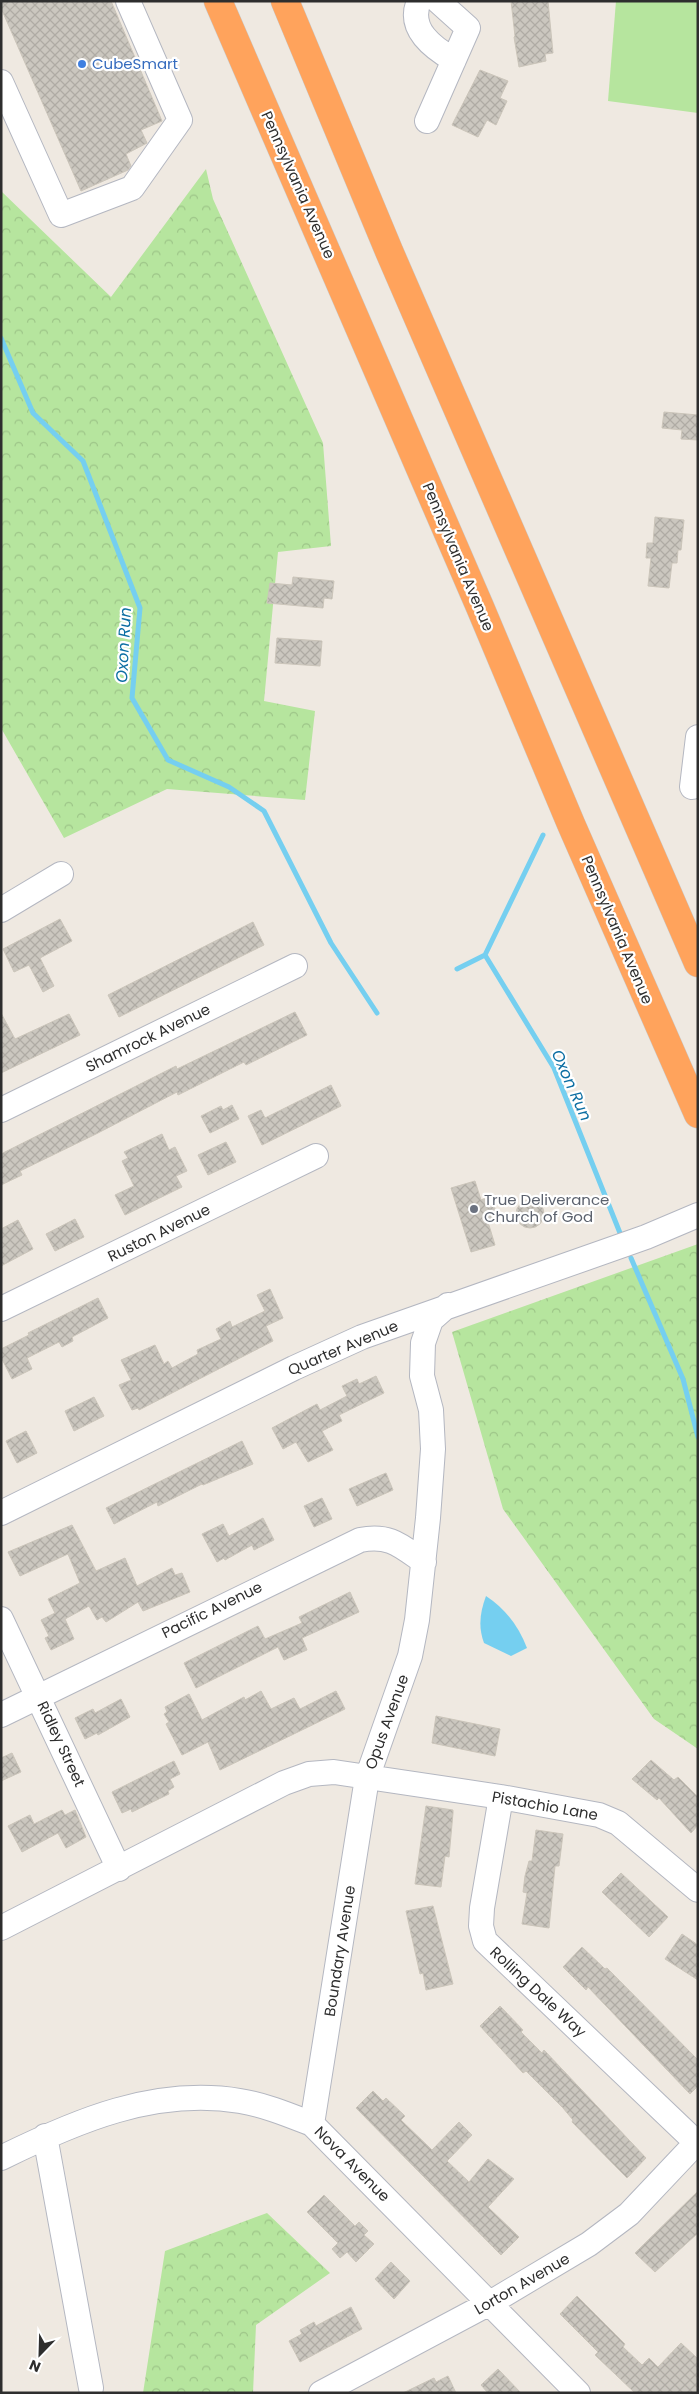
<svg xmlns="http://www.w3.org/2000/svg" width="699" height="2394" viewBox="0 0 699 2394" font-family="Poppins,sans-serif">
<defs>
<pattern id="forest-crowns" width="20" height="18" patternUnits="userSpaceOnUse" patternTransform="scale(1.25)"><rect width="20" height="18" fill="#b6e59e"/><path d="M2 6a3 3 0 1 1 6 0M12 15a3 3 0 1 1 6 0" fill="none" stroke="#9dc588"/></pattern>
<pattern id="building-cross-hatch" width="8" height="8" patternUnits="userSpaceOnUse" patternTransform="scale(1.25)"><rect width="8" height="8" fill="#cbc7bf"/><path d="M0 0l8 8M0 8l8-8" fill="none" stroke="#afaba4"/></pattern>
</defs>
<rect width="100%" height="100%" fill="#efe9e1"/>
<path fill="url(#forest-crowns)" d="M206,169L213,199L323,443L331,546L278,552L264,701L315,711L305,800L167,789L64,838L1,728V191L111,297Z
M698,1244V1749L654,1719L503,1509L452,1332Z
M267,2213L330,2273L256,2325L253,2393H143L165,2251Z"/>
<path fill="#b6e59e" d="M616,1H698V113L608,101Z"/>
<path fill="#75cff0" d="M486,1596C505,1608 519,1627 527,1648L511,1656L484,1643C478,1627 480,1612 486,1596Z"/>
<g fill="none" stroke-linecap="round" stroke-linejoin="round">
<path stroke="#75cff0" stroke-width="5" d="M1,338L33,413L83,461L140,608L132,698L168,760L229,787L264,811L331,943L377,1013
M543,835L485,955L554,1068L620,1233
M457,969L485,955
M631,1258L683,1379L698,1437"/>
</g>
<path fill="url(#building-cross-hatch)" stroke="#cbc5ba" d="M1,1H111L162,121L141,130L147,143L126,154L131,166L128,170L81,191L1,8Z
M511,1H548L553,53L545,54L546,61L519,67L514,37L515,36Z
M480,70L508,81L500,98L507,101L496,125L487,120L478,137L452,125Z
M664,412L698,415V440L681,439L682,430L662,428Z
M655,517L684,520L681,550H678L677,563H672L669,588L648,586L651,558H646L647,543H653Z
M293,577L334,581L332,599L324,598L323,608L267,603L270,583L292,585Z
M277,638L322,641L320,666L275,663Z
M60,919L72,941L40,958L54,986L43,992L29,965L14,972L3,949Z
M253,922L264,945L119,1017L108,995Z
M295,1012L307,1035L246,1065L244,1062L178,1095L177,1092L96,1134L20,1171L22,1175L1,1185V1154L176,1066L177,1069Z
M1,1013L15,1039L69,1014L80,1035L1,1073Z
M331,1085L341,1106L262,1145L248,1116L261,1110L265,1118Z
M232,1105L239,1119L210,1133L201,1116L221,1106L223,1110Z
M162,1134L169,1150L175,1147L187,1171L176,1176L182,1187L125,1215L115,1195L134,1186L122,1161L128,1158L124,1152Z
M226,1142L236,1162L208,1175L198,1155Z
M475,1181L481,1200L491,1196L498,1219L488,1222L495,1245L471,1252L451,1188Z
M516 1214a14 14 0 1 1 28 0a14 14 0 1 1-28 0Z
M75,1219L84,1237L55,1251L46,1234Z
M18,1220L33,1249L1,1266V1229Z
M270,1289L283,1318L266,1326L273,1341L139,1410L138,1408L132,1410L119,1385L131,1380L121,1360L155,1345L164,1364L168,1361L172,1368L198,1354L197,1350L221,1339L216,1329L230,1321L232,1327L265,1311L257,1295Z
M98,1298L108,1318L72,1337L73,1341L62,1347L59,1342L27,1358L32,1369L12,1379L1,1357V1349L29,1335L28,1333Z
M376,1376L384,1393L339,1415L342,1421L322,1431L333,1450L308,1462L296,1442L283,1449L272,1428L317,1404L320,1410L347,1396L342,1386L357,1379L359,1384Z
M94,1397L104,1416L74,1431L65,1411Z
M26,1431L37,1453L17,1463L6,1441Z
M242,1441L253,1464L203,1485L202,1484L158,1506L157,1502L114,1524L106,1508Z
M386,1473L393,1490L357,1506L349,1489Z
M322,1498L332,1519L314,1527L304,1506Z
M263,1518L274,1540L254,1550L252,1545L225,1560L224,1558L217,1562L202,1534L223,1524L229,1536Z
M72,1525L96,1571L125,1558L137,1586L172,1568L175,1575L182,1573L190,1592L143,1611L138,1602L106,1622L102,1617L97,1620L89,1606L65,1619L74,1639L51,1650L45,1638L49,1636L41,1620L55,1613L48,1599L80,1583L68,1554L20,1576L8,1552Z
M350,1592L359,1612L302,1638L307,1650L284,1660L278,1647L196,1688L184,1663L258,1626L265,1639L302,1623L299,1617Z
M261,1691L271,1709L294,1698L300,1709L336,1691L345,1709L220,1770L208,1742L182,1755L166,1724L169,1722L164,1714L167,1712L165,1707L189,1694L202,1720L244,1697L245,1700Z
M121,1699L130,1717L98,1735L97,1733L85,1739L75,1718L93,1709L95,1713Z
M436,1716L500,1729L495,1756L432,1743Z
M12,1753L21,1772L1,1781V1758Z
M651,1760L674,1780L678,1777L698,1797V1825L691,1833L659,1798L657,1800L632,1779Z
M174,1761L180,1774L170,1779L174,1787L168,1791L169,1794L132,1812L131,1809L122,1813L112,1792Z
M426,1806L453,1810V1813L449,1857L445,1856L441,1887L415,1884Z
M62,1810L65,1815L75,1810L86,1837L66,1848L58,1833L22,1852L8,1826L30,1815L34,1824Z
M536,1830L563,1834L559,1866H555L549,1928L522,1924L527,1893L523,1892L525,1876L529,1861H532Z
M621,1873L668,1917L649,1937L602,1892Z
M433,1906L453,1984L426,1990L423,1973L420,1974L406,1911Z
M682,1934L698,1945V1980L665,1959Z
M582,1947L605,1969L607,1968L698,2060V2086L690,2094L588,1987L586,1990L563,1967Z
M500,2006L523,2030L521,2032L542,2053L544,2050L646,2158L627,2178L572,2122L573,2120L563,2108L526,2071L523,2073L480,2026Z
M373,2091L383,2101L386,2098L405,2116L401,2120L432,2150L459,2122L472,2135L447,2161L469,2182L488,2159L514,2179L488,2207L519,2237L501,2255L356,2108Z
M698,2191V2233L655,2272L635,2253Z
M324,2195L355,2226L359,2222L368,2231L364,2235L374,2244L356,2262L347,2252L340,2258L332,2249L338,2243L307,2212Z
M391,2262L410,2281L394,2299L375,2279Z
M577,2296L625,2344L623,2347L642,2365L649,2358L658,2367L681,2343L698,2359V2393H635L595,2355L598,2352L560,2314Z
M351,2307L362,2329L300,2362L289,2341L302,2334L300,2330L314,2322L316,2326Z
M498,2369L521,2393H488L481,2385Z
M448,2376L456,2393H403L434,2378L436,2382Z"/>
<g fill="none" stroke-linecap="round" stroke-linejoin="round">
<defs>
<path id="minor" d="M419,1C407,29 433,48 454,60
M1,82L61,215L132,188L180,120L128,1
M427,121L468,28L438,1
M692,787L698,737
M1,910L61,874
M1,1110L295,966
M1,1309L316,1156
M1,1513L294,1368L362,1337L646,1237L698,1215
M1,1619L119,1869
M1,1715L360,1540C390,1534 401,1546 424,1562
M501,1797L482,1908L481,1926L485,1941L698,2144
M1,1928L284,1783L309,1774L334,1772L501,1797L599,1815L618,1823L698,1890
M312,2124L367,1778L410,1656L417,1620L428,1518L433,1449L431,1410L422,1376L423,1343L431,1320L448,1305
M45,2136L91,2388
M1,2158C76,2121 155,2087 240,2101C265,2105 289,2115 312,2124L578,2393
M321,2393L490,2303L589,2244L629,2214L698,2141"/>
<path id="highway" d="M218,1L480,607L571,824L698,1114
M285,1L389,251L698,963"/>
</defs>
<use href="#minor" stroke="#b4b7c1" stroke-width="26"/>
<use href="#highway" stroke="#c9c9c9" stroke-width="29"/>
<use href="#minor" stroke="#fff" stroke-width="24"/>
<use href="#highway" stroke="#ffa35c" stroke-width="28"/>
</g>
<circle fill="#3f7fe0" stroke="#fff" stroke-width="2" cx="82" cy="64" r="5"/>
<circle fill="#6b7280" stroke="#fff" stroke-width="2" cx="474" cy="1209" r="5"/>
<g text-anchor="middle" stroke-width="4.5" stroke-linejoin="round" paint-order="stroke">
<g font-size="15" fill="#366cbe" stroke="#fff" text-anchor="start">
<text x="92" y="69">CubeSmart</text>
</g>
<g font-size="15" fill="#2e2e2e" stroke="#fff">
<text transform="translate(298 185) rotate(66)" y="5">Pennsylvania Avenue</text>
<text transform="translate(458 557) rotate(67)" y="5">Pennsylvania Avenue</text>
<text transform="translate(617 930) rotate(67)" y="5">Pennsylvania Avenue</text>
<text transform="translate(148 1038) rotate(-26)" y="5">Shamrock Avenue</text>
<text transform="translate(159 1233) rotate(-26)" y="5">Ruston Avenue</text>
<text transform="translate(343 1348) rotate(-23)" y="5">Quarter Avenue</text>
<text transform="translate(212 1610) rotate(-26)" y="5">Pacific Avenue</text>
<text transform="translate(387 1722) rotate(-70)" y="5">Opus Avenue</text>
<text transform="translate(61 1744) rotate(65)" y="5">Ridley Street</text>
<text transform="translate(545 1806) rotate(10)" y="5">Pistachio Lane</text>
<text transform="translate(340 1951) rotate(-81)" y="5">Boundary Avenue</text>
<text transform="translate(538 1992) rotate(43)" y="5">Rolling Dale Way</text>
<text transform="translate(352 2164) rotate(45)" y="5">Nova Avenue</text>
<text transform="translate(522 2284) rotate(-30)" y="5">Lorton Avenue</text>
</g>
<g font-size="15" fill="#5b616d" stroke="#fff" text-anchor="start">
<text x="484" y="1205">True Deliverance<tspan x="484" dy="17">Church of God</tspan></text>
</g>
<g font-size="16" font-style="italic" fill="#0d6fa3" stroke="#fff">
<text transform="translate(123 645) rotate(-87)" y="6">Oxon Run</text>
<text transform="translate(572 1085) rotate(66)" y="6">Oxon Run</text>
</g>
</g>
<rect width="699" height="2394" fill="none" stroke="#2e2e2e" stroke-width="5"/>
<g transform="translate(40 2354) rotate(203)" stroke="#ffffff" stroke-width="4" paint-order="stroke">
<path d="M0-4L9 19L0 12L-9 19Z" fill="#2e2e2e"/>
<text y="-8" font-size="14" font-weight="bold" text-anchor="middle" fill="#2e2e2e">N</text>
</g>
</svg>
